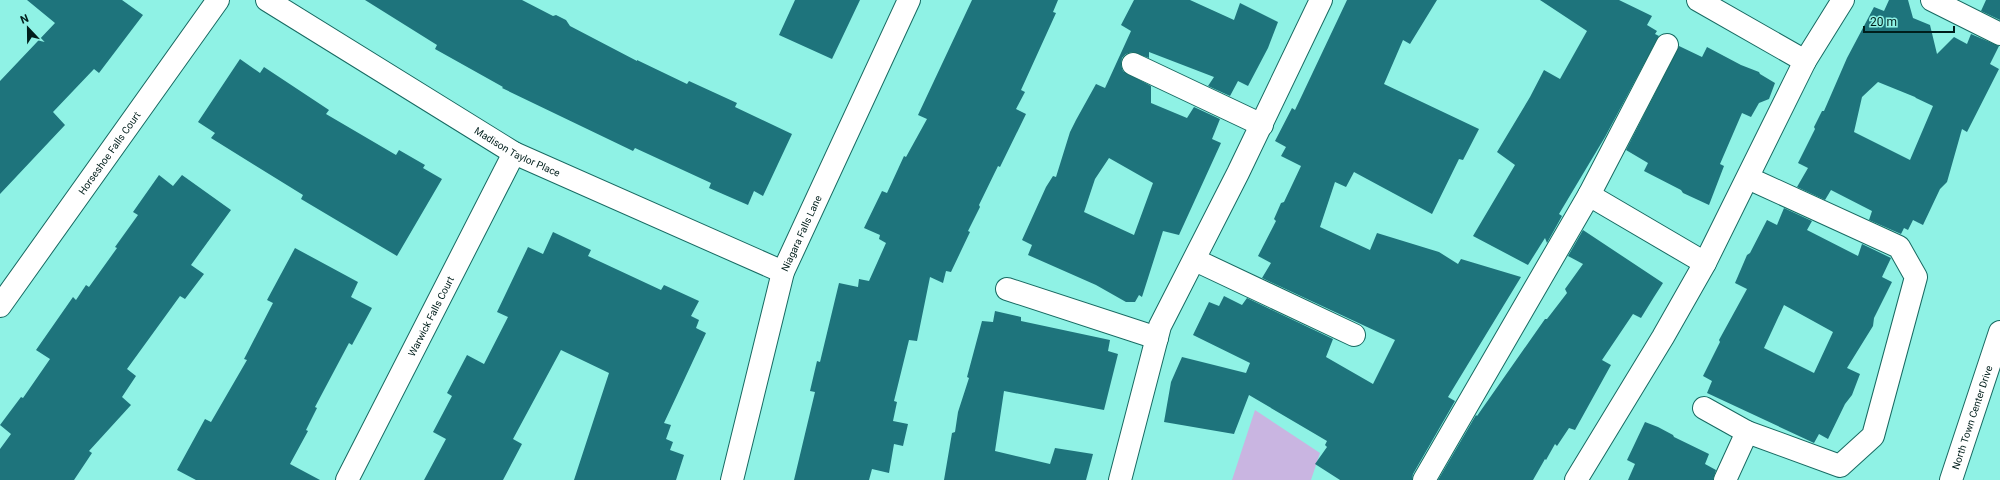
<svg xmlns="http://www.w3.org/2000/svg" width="2000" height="480" viewBox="0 0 2000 480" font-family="Roboto,sans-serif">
<rect width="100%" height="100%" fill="#8ff2e5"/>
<path fill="#c9b5e1" d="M1255,410L1320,453L1311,480H1232Z"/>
<path fill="#1e747c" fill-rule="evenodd" d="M27,0H122L143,15L99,73L94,69L53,112L65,125L0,194V81L55,23Z
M365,0H522L553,16L556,15L566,20L570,26L637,61V60L687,84L689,81L737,103L735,107L792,134L763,196L754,191L748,205L709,188L711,183L635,148L633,151L502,88L503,87L435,49L437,45Z
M795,0H860L832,59L779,35Z
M972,0H1058L1053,12L1056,13L1021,90L1025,92L1016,109L1026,114L1000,167L998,166L979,205L980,207L968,231L970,232L951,272L946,271L943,283L930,277L917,341L909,340L894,401L897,402L893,421L908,424L903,446L894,444L889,473L872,469L869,480H794L815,392L810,391L817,361L820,362L839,283L858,287L859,279L869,281L886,243L879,239L880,235L864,228L882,191L887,193L904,156L906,157L927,119L918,115Z
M1134,0H1190L1234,20L1240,3L1278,22L1268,48L1248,86L1238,81L1230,96L1208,86L1214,77L1149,52V58L1132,52L1126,54L1122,58L1121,65L1123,71L1151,86V103L1187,118L1194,107L1220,119L1212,139L1221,143L1179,235L1163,231L1142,297L1139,295L1135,302H1126L1096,285L1028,255L1032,245L1022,240L1046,187L1053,176L1056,177L1070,132L1076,120L1096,84L1105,88L1131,31L1121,25ZM1109,158L1153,183L1134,235L1084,212L1095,179Z
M1347,0H1437L1410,44L1403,40L1384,84L1479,129L1463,160L1459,159L1432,214L1354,172L1346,187L1335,182L1320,227L1370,250L1377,233L1439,252L1458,264L1461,259L1521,277L1448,397L1455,401L1413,474L1412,480H1340L1315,464L1327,447L1325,445L1327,441L1249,395L1234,434L1164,422L1171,382L1182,357L1246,373L1250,363L1193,335L1209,302L1219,306L1224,296L1242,305L1247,298L1333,339L1326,357L1373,384L1395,340L1262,278L1271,263L1258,256L1276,221L1274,219L1281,203L1284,202L1301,166L1281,156L1286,147L1275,141L1292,108L1295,110Z
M1540,0H1619L1652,16L1647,25L1657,31L1655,34L1659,36L1605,137L1559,214L1562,216L1547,243L1545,238L1528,265L1473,236L1515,165L1497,152L1530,97L1544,70L1560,79L1587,31Z
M1889,0H1908L1913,18L1930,25L1937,54L1954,37L1967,44L1971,34L1999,46L1990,64L1999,69L1967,132L1962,129L1947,182L1940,189L1923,225L1913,220L1908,230L1904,228L1901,234L1869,220L1872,211L1831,190L1825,200L1797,187L1808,168L1798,163L1815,129L1814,127L1822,111H1824L1847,58L1874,7L1884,11ZM1878,82L1915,97L1916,98L1933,106L1910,160L1854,132L1862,97Z
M1986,0H2000V20L1981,11Z
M1679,46L1702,57L1707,47L1741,65L1759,72L1760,74L1775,83L1769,99L1759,103L1751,117L1742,113L1720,164L1724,166L1709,205L1683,193L1681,190L1644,171L1648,163L1626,150Z
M240,59L260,73L264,67L329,110L326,114L396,155L399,150L425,165L423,168L442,179L397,256L301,199L303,195L211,138L215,133L198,122Z
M159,175L173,186L182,175L231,210L191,265L204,274L185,299L180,296L127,369L136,376L122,397L131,405L89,451L92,453L74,480H0V449L11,434L0,425L21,397L23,398L50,359L36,350L73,297L76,300L86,285L89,287L117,248L115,247L138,215L133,212Z
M1784,208L1812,221L1807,230L1858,256L1862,244L1891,258L1882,277L1892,282L1874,318L1873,326L1847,368L1860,374L1852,395L1845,404L1828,439L1819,434L1814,443L1707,393L1712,381L1703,376L1720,342L1719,340L1747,289L1735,283L1747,255L1750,253L1767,220L1777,225ZM1784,305L1833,332L1814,373L1764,348Z
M1583,230L1663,283L1654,297L1641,318L1633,314L1602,360L1611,365L1575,430L1569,428L1557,446L1555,444L1546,460L1545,459L1533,480H1438L1476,415L1477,416L1545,319H1547L1567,293L1565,289L1583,264L1568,256Z
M553,232L591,250L588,256L661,290L664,285L699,301L691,316L699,320L696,328L706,333L664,423L671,425L666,439L673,442L670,450L684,455L676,480H574L609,373L561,350L513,439L522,444L503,480H424L446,439L433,432L452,396L447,393L467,355L484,364L508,317L497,312L528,247L543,254Z
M295,248L358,282L351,297L372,308L352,345L349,343L315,407L317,408L306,430L308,431L290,464L320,480H196L177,470L205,419L211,422L247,360L244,359L273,303L267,300Z
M995,311L1021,317V321L1110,340L1108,351L1118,354L1104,410L1004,391L995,451L1050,464L1055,448L1093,454L1086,480H944L952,433L955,432L958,412L969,378L967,377L982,321L993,322Z
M1645,422L1658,427L1673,435L1674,437L1709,454L1705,464L1716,470L1713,480H1628L1635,464L1627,460Z"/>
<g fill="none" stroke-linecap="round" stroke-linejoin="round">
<defs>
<g id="minor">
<path id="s1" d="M267,0L514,153L783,272"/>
<path d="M1698,0L1805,61"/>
<path d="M1932,0L2000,34"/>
<path d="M1133,64L1262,125"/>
<path d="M1589,195L1705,263"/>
<path d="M1195,260L1354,335"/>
<path d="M1007,289L1157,338"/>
<path id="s2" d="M0,306L218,0"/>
<path d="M1704,408L1747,432L1840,466L1873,436L1916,277L1899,247L1748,178"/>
<path id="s3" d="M347,480L514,153"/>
<path id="s4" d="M732,480L783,272L909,0"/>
<path d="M1120,480L1160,326L1238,173L1321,0"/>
<path d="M1424,480L1589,195L1667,45"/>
<path d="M1576,480L1663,337L1705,263L1805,61L1843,0"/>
<path d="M1725,480L1747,432"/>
</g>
<g id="major">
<path id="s5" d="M1951,480L2000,332"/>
</g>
</defs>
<use href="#minor" stroke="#186a62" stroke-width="24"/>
<use href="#major" stroke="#186a62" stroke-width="24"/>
<use href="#minor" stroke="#fff" stroke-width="22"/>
<use href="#major" stroke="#fff" stroke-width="22"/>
</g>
<g text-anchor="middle" stroke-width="3" stroke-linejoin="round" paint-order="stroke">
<g font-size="10" fill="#001e1b" stroke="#8ff2e5">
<text dy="4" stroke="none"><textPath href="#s1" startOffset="293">Madison Taylor Place</textPath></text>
<text dy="4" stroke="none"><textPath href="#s2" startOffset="188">Horseshoe Falls Court</textPath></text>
<text dy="4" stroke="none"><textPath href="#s4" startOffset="257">Niagara Falls Lane</textPath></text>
<text dy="4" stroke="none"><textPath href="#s3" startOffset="184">Warwick Falls Court</textPath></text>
<text dy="4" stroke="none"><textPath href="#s5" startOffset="66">North Town Center Drive</textPath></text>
</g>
</g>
<g transform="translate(28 28) rotate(338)" stroke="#8ff2e5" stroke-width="3" paint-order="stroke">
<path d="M0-3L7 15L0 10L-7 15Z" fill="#001e1b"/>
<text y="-6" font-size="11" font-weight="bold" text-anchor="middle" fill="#001e1b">N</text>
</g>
<path d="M1864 26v6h90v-6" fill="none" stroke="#001e1b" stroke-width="2"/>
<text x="1870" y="26" font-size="12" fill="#001e1b" stroke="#8ff2e5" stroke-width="3" paint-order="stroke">20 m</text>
</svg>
